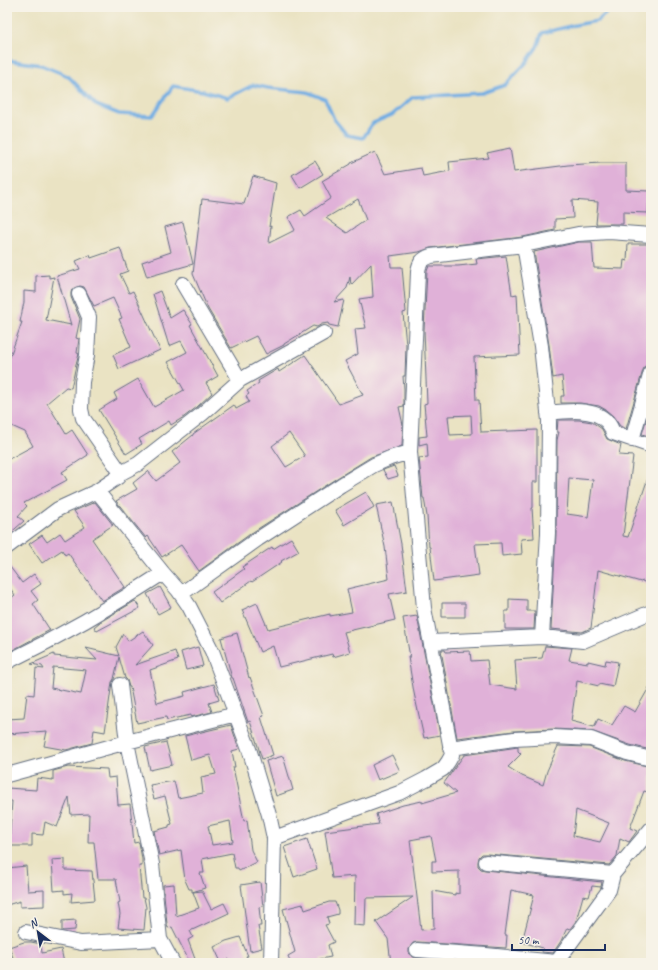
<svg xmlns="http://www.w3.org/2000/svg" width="658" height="970" viewBox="0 0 658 970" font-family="Caveat,sans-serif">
<rect width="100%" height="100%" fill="#f7f3e8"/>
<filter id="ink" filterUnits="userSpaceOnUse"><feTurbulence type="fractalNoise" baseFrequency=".025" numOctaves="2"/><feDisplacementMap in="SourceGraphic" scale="8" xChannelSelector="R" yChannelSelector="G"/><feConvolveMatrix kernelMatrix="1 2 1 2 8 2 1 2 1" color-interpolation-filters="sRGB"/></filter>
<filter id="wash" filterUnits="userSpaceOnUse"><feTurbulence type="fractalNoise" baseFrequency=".012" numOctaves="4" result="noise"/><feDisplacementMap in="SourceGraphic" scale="16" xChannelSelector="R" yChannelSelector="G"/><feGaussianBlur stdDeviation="0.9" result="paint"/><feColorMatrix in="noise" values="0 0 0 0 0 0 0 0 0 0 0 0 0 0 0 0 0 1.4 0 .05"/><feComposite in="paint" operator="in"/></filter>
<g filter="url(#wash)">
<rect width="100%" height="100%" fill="#eae3c3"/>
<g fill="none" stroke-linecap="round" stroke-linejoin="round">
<path stroke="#72ade3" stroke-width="3.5" d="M7,60L41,65L68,76L96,105L119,114L152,116L173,86L203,91L228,98L253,85L268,88L307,92L325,99L334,119L347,135L363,138L373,123L392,115L413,97L482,93L505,85L526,63L537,47L542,33L575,25L597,21L614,7"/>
</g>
<g id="blocks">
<path fill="#e0b1d8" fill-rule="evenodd" d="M510,148L514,172L568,165L601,163H626V190L649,191L648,213L623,212V224H596L598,202L572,200L573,218L555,219V230L523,237L430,248L419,252L390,256L391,267H402L406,312L403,313L406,345L405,376H403L404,389V406L399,407L403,425L402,446L371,457L337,478L253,532L199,571L181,545L162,557L148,536L146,538L116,501L137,489L133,483L148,471L156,481L180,463L172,452L193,435V434L234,405L236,409L249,402L246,396L249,394L247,391L259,383L258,381L278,369L279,372L305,355L339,404L363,395L345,361L358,354L355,329L366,328L359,299L373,297L371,264L351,285L350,277L347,288L334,302L344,300L338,327L329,325L328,323L322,324L317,327L313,326L284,344V345L266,354L256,336L231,348L208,309L193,274L202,199L244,204L253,176L276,183L269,227L271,226L269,243L295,230L288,217L301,210L305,216L331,198L322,181L351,164V163L375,152L385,174L421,168L423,176L450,171L449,162L489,158L487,153ZM358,199L366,220L347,233L326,218ZM289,433L305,456L286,467L272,446Z
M315,161L323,174L300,188L292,175Z
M183,222L193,264L147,277L142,262L171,252L165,227Z
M579,242H592L594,268L623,269L624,260L627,261L628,244H651V364L645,366L643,370L626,429L620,426L613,416L606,410L599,406L580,403H561V396H564L562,376L553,378L549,345L534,252Z
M120,248L128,271L120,274L129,293L133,291L160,350L119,369L113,355L131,347L119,319L122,318L113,298L94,306L84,287L80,286L72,289L71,293V297L80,319L76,338L79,339L77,353L79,354L76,365L71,388L66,387L47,403L66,434L72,430L88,455L62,472L67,480L24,503L27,506L18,516L24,521L7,536V460L33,446L25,432L7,424V365L22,322H20L24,302V291L36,292V276L49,275V278L54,277L46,320L71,325L57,276L80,269L76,261L90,255L91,258Z
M506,256L512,295L517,294L520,355L474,357L476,400H479L481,432L537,430V482H533V508H532L534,538L521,539L522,554L502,556L501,543L475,544L479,575L434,581L430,547H429L427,516L424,498H423L419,458L428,457L427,443L419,445V437L427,436L424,404L427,403L424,330L427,271L429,266H458L477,264L476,259ZM471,415L472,434L450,435L448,416Z
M160,291L170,318L183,310L192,324L190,325L218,376L206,383L212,393L197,407L184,417L171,425L169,421L139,439L142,444L126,454L99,410L117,399L114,393L138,379L154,407L184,390L168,362L187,352L181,341L169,346L153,294Z
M651,404V437L642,434Z
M558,420H579L592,422L602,429L607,439L621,445L619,455L633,456L623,536L628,537L649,475H651V585L642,581L641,582L598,570L591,628L582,632L551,629L556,533L557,440L559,432H557ZM569,478L593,480L588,517L567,514Z
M394,466L398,476L388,479L383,470Z
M366,492L374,507L344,525L335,510Z
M95,502L113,525L92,539L125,587L102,601L68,553L65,555L62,550L42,563L29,544L42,535L47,542L60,533L65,540L85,527L74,511Z
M393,502L401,544L407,591L389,594L395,620L344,632L350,652L333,657L332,654L279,667L273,646L260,652L242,610L257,603L268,629L330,614V616L352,612L347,589L389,579L385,547L376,505Z
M291,538L299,551L281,561L282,562L252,582L251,581L220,603L212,592L244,569L242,567L272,547L273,549Z
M7,563L22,583L34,574L41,584L31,591L38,600L33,604L50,630L7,653V601L15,595L7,584Z
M160,587L171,607L158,614L147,594Z
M509,599L527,600V611H535L534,629H505V611H509Z
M135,601L140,608L97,631L94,627L100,622Z
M442,603H465V617H442Z
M417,616L440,735L424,738L414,693L408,657H410L403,618Z
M143,631L153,645L135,665L175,651L178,660L150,670L157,703L185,696L184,692L214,684L219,700L209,703L212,712L191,717V715L167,720L166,717L137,723L130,687H129L127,680L125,678L119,657L114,679L112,682L105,732L94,730L92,743L66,750L44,746L47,731L7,734V719L24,718L27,694L34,695L36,668L44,669L42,666L31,664L54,654V656L97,660L86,648L119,656L116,647L123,634L128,641ZM53,667L86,670L81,694L51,688Z
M237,633L249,678L250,677L264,716L261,717L273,755L262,759L250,721L248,722L233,678H232L221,638Z
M545,646L572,648L569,660L588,663V661L605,665L606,660L618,662L613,687L599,684V686L577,681L571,721L594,727L598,719L612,725L624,706L635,712L651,684V750L630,745L591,731L554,729L514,731L457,738L441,650H445L446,652L470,651L471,661L487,660L490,685L517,689L515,660L542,658Z
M198,647L203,666L186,670L181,652Z
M231,725L239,749L232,751L235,767H233L244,821L247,820L251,850L257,862L239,871L238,868H235L232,853L202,859L204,873H200L205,888L192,892V889H189L185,880L181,850L159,855L154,831L169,827V825L172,824L165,796L154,799L150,785L174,781L178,798L203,793L201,777L216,774L210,755L191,760L185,736ZM230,821L233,842L212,845L208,826Z
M166,742L172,765L150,770L145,747Z
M558,746L589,747L625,761L651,767V793L644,791L630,828L637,831L629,842L620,838L617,856L609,865L487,854H482L479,857L478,862V866L481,869L485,870L602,882L601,887L592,886L589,897L583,896L576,921L570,929L567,928L561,941L553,953L542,952L543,948L522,942L534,895L511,890L505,935H507L506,948L417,942L413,943L409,949V953L412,957L416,958L446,961V963H391L388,939L376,922L413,897L366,898L365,926L354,925L355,876L332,878L325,831L379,824L376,814L403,805L422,801V803L456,793L444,783L464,755L518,747V751L521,754L508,767L522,776L543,785L547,771ZM576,810L609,823L600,842L573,836ZM431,836L436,861H432V872L459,871V894L455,893V895L433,891L434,929L421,930L410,840Z
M392,755L400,771L378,780L372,765Z
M283,756L293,790L276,796L266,761Z
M68,767L107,769L108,778L116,777L118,805L130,804L134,843L139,842L142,859V866H139L142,898H144L146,907L144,930L118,928L120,914L118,903L120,902L116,879H98L94,842H88L89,814L71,815L69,797L57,827L45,822L43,835L32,834V846H9L12,801H7V788L36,790L37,778L53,780V771Z
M307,839L317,869L294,877L284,847Z
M65,859V870L92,871L95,900L71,902L72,893L64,894V890L54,891L52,860Z
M26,866L28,891L44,890V906L20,907V901L7,905V868Z
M260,882L263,906L259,907L261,926H258L262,948L250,951L241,885Z
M174,884L176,916L199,908L193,892L202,891L211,909L224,903L229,913L190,931L193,937L188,940L195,959L189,961L172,927L168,928L167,924L163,885Z
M329,902H335L338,910V914L327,917L329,924L325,925L334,942L328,945L331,957L320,959L322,963H291L288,956L295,952L283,909L303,904L305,910Z
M76,920L75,930L62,931V921Z
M240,937L248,956H246L247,958L232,963H230L229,959L221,962L214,947L226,941Z
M24,942H31L41,944L42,953L61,949L64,963H15L9,947Z"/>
</g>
</g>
<g filter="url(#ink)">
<use href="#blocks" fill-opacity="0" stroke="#636e81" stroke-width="1"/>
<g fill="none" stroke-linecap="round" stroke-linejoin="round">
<defs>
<path id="minor" d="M524,245L541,346L549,421L548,533L542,637
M183,284L240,380
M79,294L89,317L87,355L82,382L81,409L83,418L121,473
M548,413C565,411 595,407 607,422C610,425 612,429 613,433L651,446
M632,440L651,372
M97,491L163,573L178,590L189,606L212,651L250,752L269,815L274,838L271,963
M7,547L58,509L97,491L118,477L121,473L138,464L202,414L240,380L324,333
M181,594L258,539L341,485L374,465L390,458L410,452
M431,642L542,637L583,641L651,612
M7,662C61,636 113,606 163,573
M120,685L127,742L152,864L160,939L173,963
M450,748L514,739L554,737L591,739L627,753L651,759
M7,775L127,742L236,714
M274,838L399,793L426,779L443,769L448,762L452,755L424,608L410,452L418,272C419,263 422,259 431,256L524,245L578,234L609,232L651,235
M486,862L613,874
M26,932L81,943L160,939
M417,950L486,955L556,962
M556,963L609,890L613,874L651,829"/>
</defs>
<use href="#minor" stroke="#636e81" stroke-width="16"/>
<use href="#minor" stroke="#fff" stroke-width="14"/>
</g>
</g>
<rect width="658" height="970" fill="none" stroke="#f7f3e8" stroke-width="24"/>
<g transform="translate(38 932) rotate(329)" stroke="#f7f3e8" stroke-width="3" paint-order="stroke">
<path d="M0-3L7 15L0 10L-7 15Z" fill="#1b2f5e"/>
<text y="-6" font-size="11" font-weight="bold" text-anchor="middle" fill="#1b2f5e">N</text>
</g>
<path d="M512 944v6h93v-6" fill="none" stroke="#1b2f5e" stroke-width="2"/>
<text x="518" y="944" font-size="12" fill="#1b2f5e" stroke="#f7f3e8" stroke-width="3" paint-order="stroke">50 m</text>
</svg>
